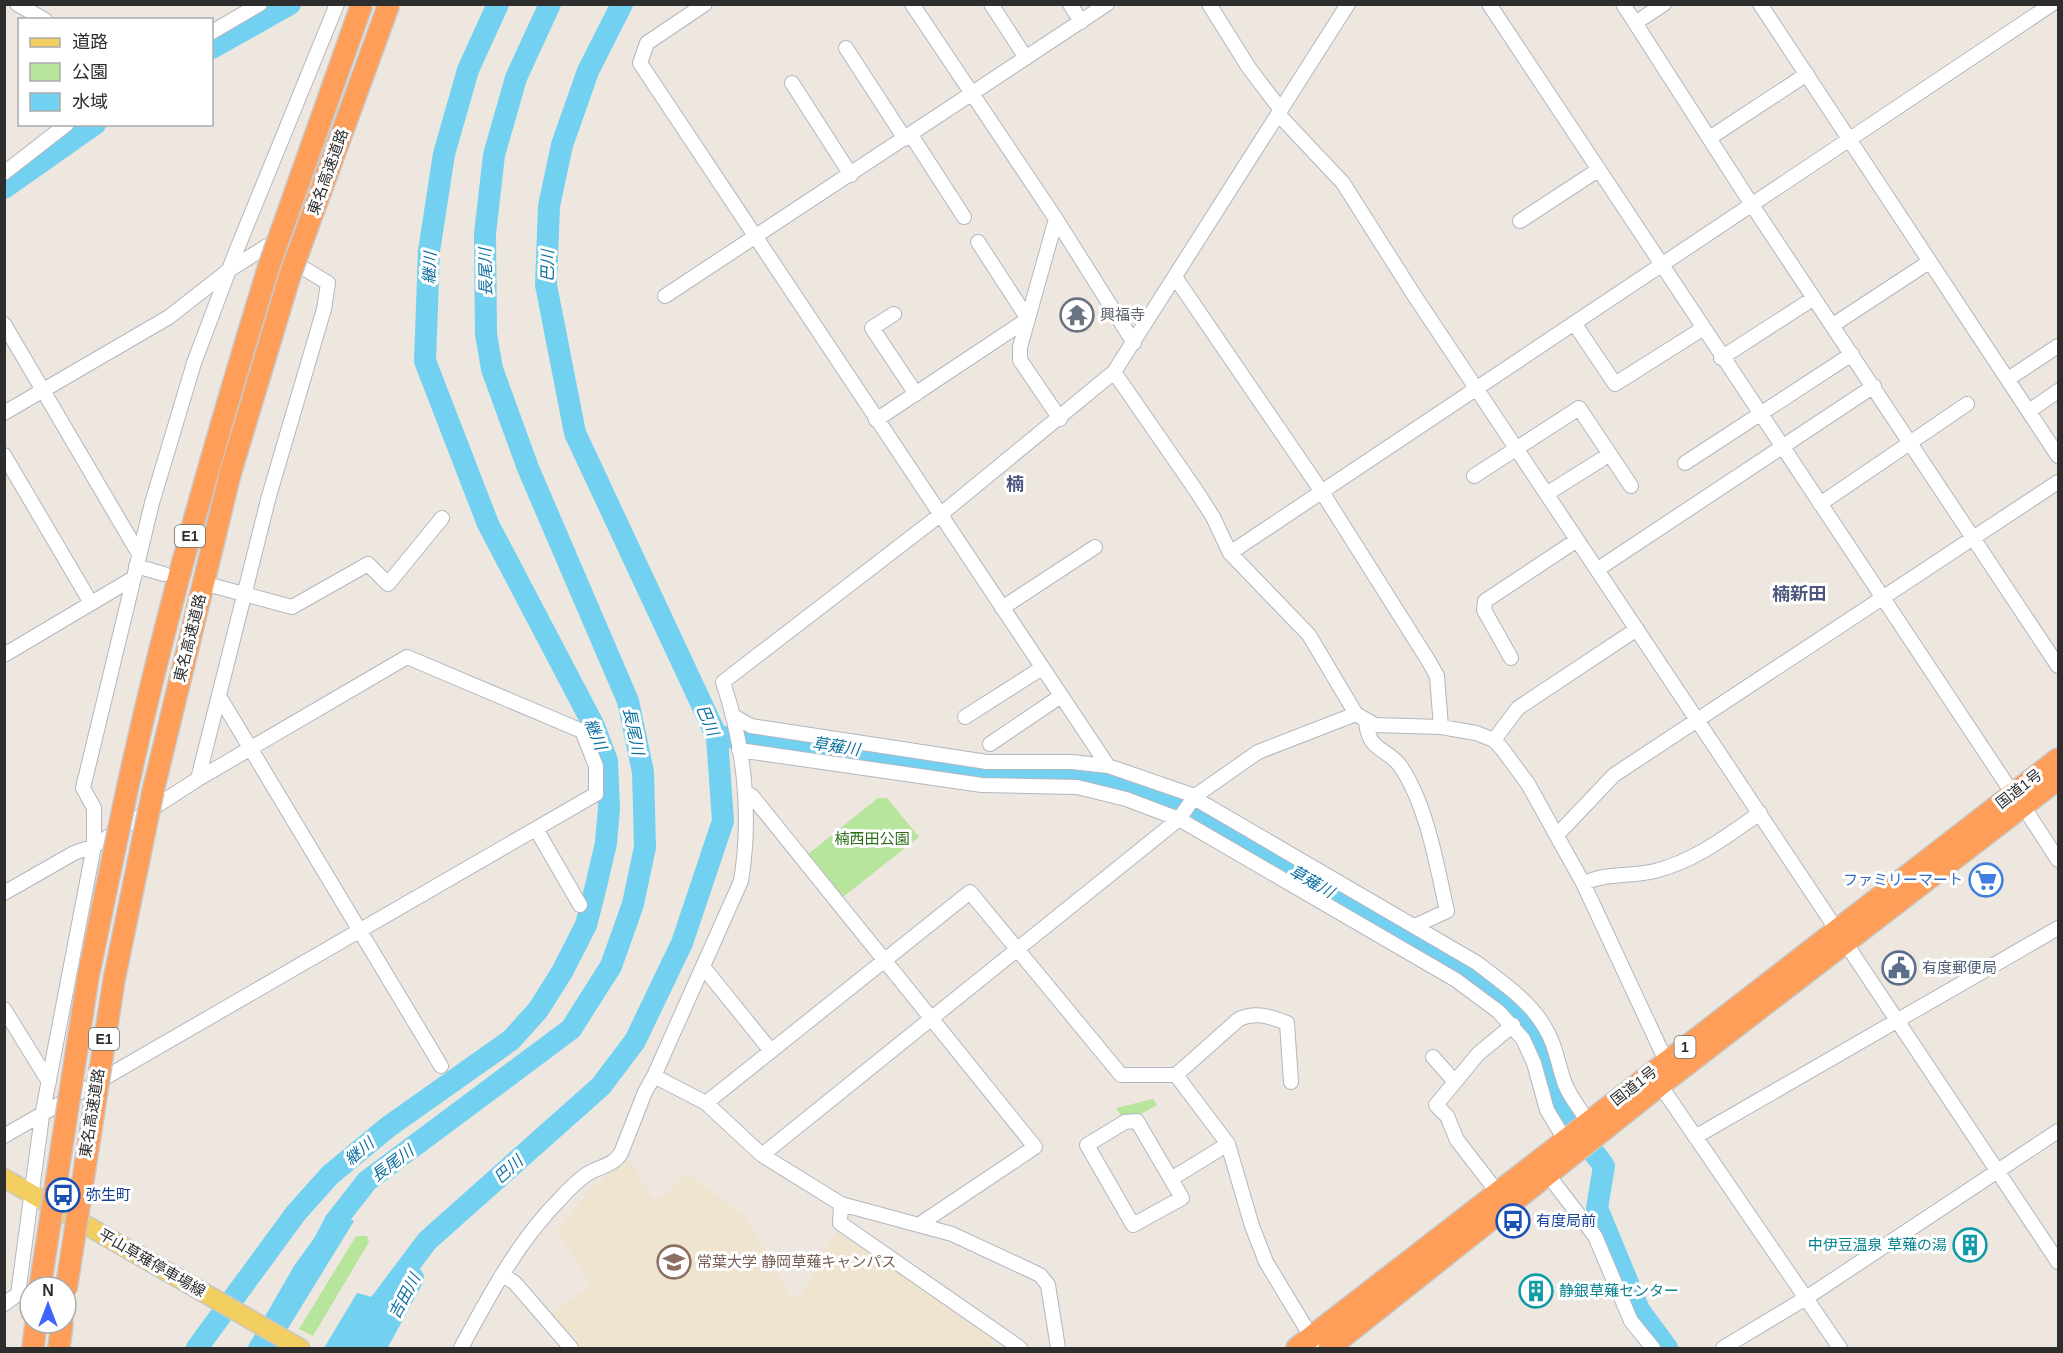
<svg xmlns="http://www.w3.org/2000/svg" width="2063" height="1353" viewBox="0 0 2063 1353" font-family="Arial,'Noto Sans JP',sans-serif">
<rect width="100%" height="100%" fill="#eee7df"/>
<path fill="#efe4cf" d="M624,1158L631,1162L653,1199L665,1194L688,1173L747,1218L792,1298L800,1296L816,1271L821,1252L840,1228L986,1329L995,1348H580L551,1314L591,1284L556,1231L595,1184L598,1186L612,1167Z"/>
<path fill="#b6e59b" d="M878,798H887L919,837L843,897L807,855Z
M1153,1099L1157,1105L1139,1115L1122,1117L1116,1108Z
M356,1236H367L369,1242L313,1336L299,1329Z"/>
<path fill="#72d1f0" d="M333,1212L354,1221L276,1348H247L294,1266Z
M357,1293L387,1301L363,1348H324Z"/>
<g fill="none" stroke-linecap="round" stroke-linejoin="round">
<path stroke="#72d1f0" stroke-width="22" d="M212,48L290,4
M4,188L95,124
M717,737L788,739L855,747L978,776L1104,780C1203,807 1290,868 1378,920C1425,947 1481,972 1519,1012C1545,1042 1548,1081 1566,1115C1576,1133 1592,1149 1604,1166L1597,1208L1639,1310L1667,1348
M325,1241L335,1222L367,1181L571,1029L611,966L633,904L645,847L643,772L628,701L528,468L492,369L486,334L485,234L494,155L516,78L550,4
M197,1348L296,1213L330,1175L388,1127L511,1040L538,1010L562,972L586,925L596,886L606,843L609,808L607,761L594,726L488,524L425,361L429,251L444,154L468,70L498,4
M351,1348L373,1313L427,1241L601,1086L635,1041L682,943L723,821L717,737L575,433L546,285L549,206L562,145L588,71L622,4
M375,1348L413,1278"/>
<defs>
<path id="minor" d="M17,4L45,20
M705,4L647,43L640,63L1108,766L1195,796
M912,4L1056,219L1134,343
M991,4L1026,58
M1070,4L1081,22
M1209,4L1249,68L1281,110
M1489,4L2013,794
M1623,4L1752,205L2058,666
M1760,4L2058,456
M1635,23L1664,4
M212,32L260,4
M846,48L905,139
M792,83L851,175
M1279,115L1343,183L1414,295L2058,1262
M911,135L964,217
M1711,137L1807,74
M4,173L67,124
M1056,219L1020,347V360L1060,419
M1520,221L1598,170
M1175,277L1322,492L1428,660L1437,676L1441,727
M665,296L1107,4
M894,314L872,328L916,394
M1574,323L1615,384L1702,329
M4,324L139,554
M1833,325L1929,262
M1721,358L1814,298
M1114,372L1195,489L1213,517L1230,553L1309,635L1356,714L1375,725L1441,727L1476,733L1494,740L1503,750L1528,784L1583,883L1666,1061L1660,1085L1840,1348
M2008,379L2058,346
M2029,411L2058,391
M4,413L169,317L229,270L267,246L328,283L324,309L269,496L198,779
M876,420L1028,319L978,242
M4,455L91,603
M1685,463L1852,354
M1474,476L1579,408L1631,486
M1548,493L1610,454
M1820,504L1967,404
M1230,553L2052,4
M136,566L164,574
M1598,569L1874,386
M214,586L292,607L368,564L388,584L442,518
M1002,608L1095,547
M4,655L132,579
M1511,658L1484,610L1485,601L1577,540
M219,696L441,1066
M735,717L751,726L987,762H1072L1108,766
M965,717L1042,668
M1366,722C1369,753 1387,747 1401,767C1427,806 1437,866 1447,911L1415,926
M1494,740L1518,708L1637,629
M990,744L1061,696
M739,750L982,785L1077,787L1126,799L1179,819L1456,980L1499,1012L1523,1039L1534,1063L1547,1110L1565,1140
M746,793L752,796L1035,1147L920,1224
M1194,798L1477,963C1501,982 1528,999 1544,1026C1555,1043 1557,1060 1563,1078C1567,1094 1580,1108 1588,1122
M2023,806L2058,860
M536,829L580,905
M1557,835L1614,775L2058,482
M1583,883C1610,872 1630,877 1655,871C1695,861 1727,836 1760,813
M4,893L74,853L94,846L198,779L407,657L582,731L596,766V794L4,1136
M704,968L771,1051
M4,1009L49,1082
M1433,1057L1455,1082L1436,1105L1447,1116L1457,1140L1498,1193
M1176,1075L1239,1019C1256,1011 1271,1017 1287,1023L1291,1082
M654,1076L706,1103L762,1155L841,1204L952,1234L1040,1275L1048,1285L1058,1348
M1455,1082L1478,1054L1513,1025
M706,1103L970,892L1121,1075H1176L1228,1144L1252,1226L1266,1262L1318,1348
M1137,1121L1182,1198L1133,1225L1087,1145L1125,1122Z
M1695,1137L2058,928
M762,1155L1179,819L1195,796L1258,752L1356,714
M1548,1175L1595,1236L1631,1321L1653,1348
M1171,1179L1228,1144
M841,1204L840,1223L1020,1348
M503,1275L515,1283L571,1348
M4,1304L18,1294L42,1116L94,846V808L83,788L152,503L194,363L235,254L337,4
M461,1348C489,1296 518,1241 560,1199C568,1190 577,1181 587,1174C600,1166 613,1166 621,1153L645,1092L654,1076L741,881C752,815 744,745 723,682L940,515L1114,372L1348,4
M1723,1348L1806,1298L2058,1131"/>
<path id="major" d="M4,1178L300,1348"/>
<path id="highway" d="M153,791L230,474L290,275
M123,809C162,625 214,445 269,266
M33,1348L36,1323
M59,1348L62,1323
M1297,1348L2058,759
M1329,1348L1660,1085L2058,779"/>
</defs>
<use href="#minor" stroke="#b3b6c0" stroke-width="16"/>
<use href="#major" stroke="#c8c8c8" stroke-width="21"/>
<use href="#highway" stroke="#c8c8c8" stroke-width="24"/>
<use href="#minor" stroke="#fff" stroke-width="14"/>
<use href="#major" stroke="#f2ce60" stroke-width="18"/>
<use href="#highway" stroke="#ff9e59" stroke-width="21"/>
<defs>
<path id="highway-bridge" d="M269,266L362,4
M290,275L389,4
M40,1287L88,977L123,809
M66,1290L114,980L153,791"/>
</defs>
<use href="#highway-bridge" stroke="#c8c8c8" stroke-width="24" stroke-linecap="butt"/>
<use href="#highway-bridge" stroke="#ff9e59" stroke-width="21"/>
</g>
<defs>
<symbol id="temple-ring" viewBox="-11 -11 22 22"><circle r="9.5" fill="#fff" stroke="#6b7280" stroke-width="1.5"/><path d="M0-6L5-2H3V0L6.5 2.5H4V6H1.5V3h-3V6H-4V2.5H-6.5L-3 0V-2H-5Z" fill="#6b7280"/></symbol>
<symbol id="supermarket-ring" viewBox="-11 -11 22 22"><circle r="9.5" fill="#fff" stroke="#3f7fe0" stroke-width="1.5"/><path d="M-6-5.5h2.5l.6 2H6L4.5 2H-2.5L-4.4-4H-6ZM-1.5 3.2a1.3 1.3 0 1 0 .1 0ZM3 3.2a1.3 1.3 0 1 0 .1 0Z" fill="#3f7fe0"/></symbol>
<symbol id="civic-ring" viewBox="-11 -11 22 22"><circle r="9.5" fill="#fff" stroke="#5c6f8a" stroke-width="1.5"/><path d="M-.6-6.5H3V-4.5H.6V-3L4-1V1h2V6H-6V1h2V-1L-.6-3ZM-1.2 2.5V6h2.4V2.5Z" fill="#5c6f8a"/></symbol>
<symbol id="bus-ring" viewBox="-11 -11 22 22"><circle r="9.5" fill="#fff" stroke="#1a4fb4" stroke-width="1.5"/><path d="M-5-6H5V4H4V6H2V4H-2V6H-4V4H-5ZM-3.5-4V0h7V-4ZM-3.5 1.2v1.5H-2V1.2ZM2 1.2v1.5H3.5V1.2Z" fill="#1a4fb4"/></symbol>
<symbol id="building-ring" viewBox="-11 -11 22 22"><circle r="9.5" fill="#fff" stroke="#0f9aa8" stroke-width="1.5"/><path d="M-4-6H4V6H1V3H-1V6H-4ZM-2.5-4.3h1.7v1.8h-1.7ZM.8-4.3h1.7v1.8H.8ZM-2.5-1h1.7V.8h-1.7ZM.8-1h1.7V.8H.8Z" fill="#0f9aa8"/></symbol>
<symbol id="university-ring" viewBox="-11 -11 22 22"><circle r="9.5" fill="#fff" stroke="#8d6e63" stroke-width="1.5"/><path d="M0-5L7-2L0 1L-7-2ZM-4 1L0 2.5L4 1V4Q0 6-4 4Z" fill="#8d6e63"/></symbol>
</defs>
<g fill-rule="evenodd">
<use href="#temple-ring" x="1058" y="296" width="38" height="38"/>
<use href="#supermarket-ring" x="1967" y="861" width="38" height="38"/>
<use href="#civic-ring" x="1880" y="949" width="38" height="38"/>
<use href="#bus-ring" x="44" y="1176" width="38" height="38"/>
<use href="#bus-ring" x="1494" y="1202" width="38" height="38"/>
<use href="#building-ring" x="1951" y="1226" width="38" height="38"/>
<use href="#university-ring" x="655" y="1243" width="38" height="38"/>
<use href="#building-ring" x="1517" y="1272" width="38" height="38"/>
</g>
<g text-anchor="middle" stroke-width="6" stroke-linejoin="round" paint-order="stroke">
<g fill="#fff" stroke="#6c6c6c" stroke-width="1.5">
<rect x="175" y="525" width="30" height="22" rx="4.5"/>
<rect x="89" y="1028" width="30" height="22" rx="4.5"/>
<rect x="1674.5" y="1036" width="21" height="22" rx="4.5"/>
</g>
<g font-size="14" font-weight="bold" fill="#2d2d2d">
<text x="190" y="541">E1</text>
<text x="104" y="1044">E1</text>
<text x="1685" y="1052">1</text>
</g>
<g font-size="15" fill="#2d2d2d" stroke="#fff">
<text transform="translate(328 172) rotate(-70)" y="5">東名高速道路</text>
<text transform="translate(190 638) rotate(-76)" y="5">東名高速道路</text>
<text transform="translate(2019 789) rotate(-38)" y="5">国道1号</text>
<text transform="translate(1634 1086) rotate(-38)" y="5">国道1号</text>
<text transform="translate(92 1113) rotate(-81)" y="5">東名高速道路</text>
<text transform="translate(152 1263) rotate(30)" y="5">平山草薙停車場線</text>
</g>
<g font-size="15" fill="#5b616d" stroke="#fff" text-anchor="start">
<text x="1100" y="320">興福寺</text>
</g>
<g font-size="15" fill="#2c6c1a" stroke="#fff">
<text x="872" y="844">楠西田公園</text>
</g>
<g font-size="15" fill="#366cbe" stroke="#fff" text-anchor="end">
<text x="1963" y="885">ファミリーマート</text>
</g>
<g font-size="15" fill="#4e5e75" stroke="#fff" text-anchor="start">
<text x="1922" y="973">有度郵便局</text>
</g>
<g font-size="15" fill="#164399" stroke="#fff" text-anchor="start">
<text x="86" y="1200">弥生町</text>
<text x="1536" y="1226">有度局前</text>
</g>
<g font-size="15" fill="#0d838f" stroke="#fff" text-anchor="end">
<text x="1947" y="1250">中伊豆温泉 草薙の湯</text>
<text x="1559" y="1296" text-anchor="start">静銀草薙センター</text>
</g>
<g font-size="15" fill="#785e54" stroke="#fff" text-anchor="start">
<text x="697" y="1267">常葉大学 静岡草薙キャンパス</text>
</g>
<g font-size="16" font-style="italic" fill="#0c70a1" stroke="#fff">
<text transform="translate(547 266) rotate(-89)" y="6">巴川</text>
<text transform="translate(429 268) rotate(-87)" y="6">継川</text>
<text transform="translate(485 272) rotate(-91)" y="6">長尾川</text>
<text transform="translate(708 720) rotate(67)" y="6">巴川</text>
<text transform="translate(634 731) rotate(78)" y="6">長尾川</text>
<text transform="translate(596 734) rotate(68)" y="6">継川</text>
<text transform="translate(836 746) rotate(8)" y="6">草薙川</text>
<text transform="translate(1312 881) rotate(30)" y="6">草薙川</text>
<text transform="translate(359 1151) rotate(-40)" y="6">継川</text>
<text transform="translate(392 1163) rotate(-37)" y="6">長尾川</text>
<text transform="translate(508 1169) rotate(-42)" y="6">巴川</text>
<text transform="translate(404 1296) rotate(-62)" y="6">吉田川</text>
</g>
<g font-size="18" font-weight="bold" fill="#4c567e" stroke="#fff">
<text x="1015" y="490">楠</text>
<text x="1799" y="600">楠新田</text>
</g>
</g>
<rect width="2063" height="1353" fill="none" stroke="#2d2d2d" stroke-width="12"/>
<rect x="18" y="18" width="195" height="108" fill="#ffffff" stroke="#ababab" stroke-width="1.5"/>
<rect x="30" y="38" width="30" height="9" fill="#f2ce60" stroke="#ababab" stroke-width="1.5"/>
<text x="72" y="48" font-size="18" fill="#2d2d2d">道路</text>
<rect x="30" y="63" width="30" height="18" fill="#b6e59b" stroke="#ababab" stroke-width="1.5"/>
<text x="72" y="78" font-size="18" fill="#2d2d2d">公園</text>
<rect x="30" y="93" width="30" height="18" fill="#72d1f0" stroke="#ababab" stroke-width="1.5"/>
<text x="72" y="108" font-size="18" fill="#2d2d2d">水域</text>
<g transform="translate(48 1305)"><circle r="28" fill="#ffffff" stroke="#ababab" stroke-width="1.5"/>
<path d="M0-4.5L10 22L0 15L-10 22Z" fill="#3e65fc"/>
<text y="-9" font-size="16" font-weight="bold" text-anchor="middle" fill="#2d2d2d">N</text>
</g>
</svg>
